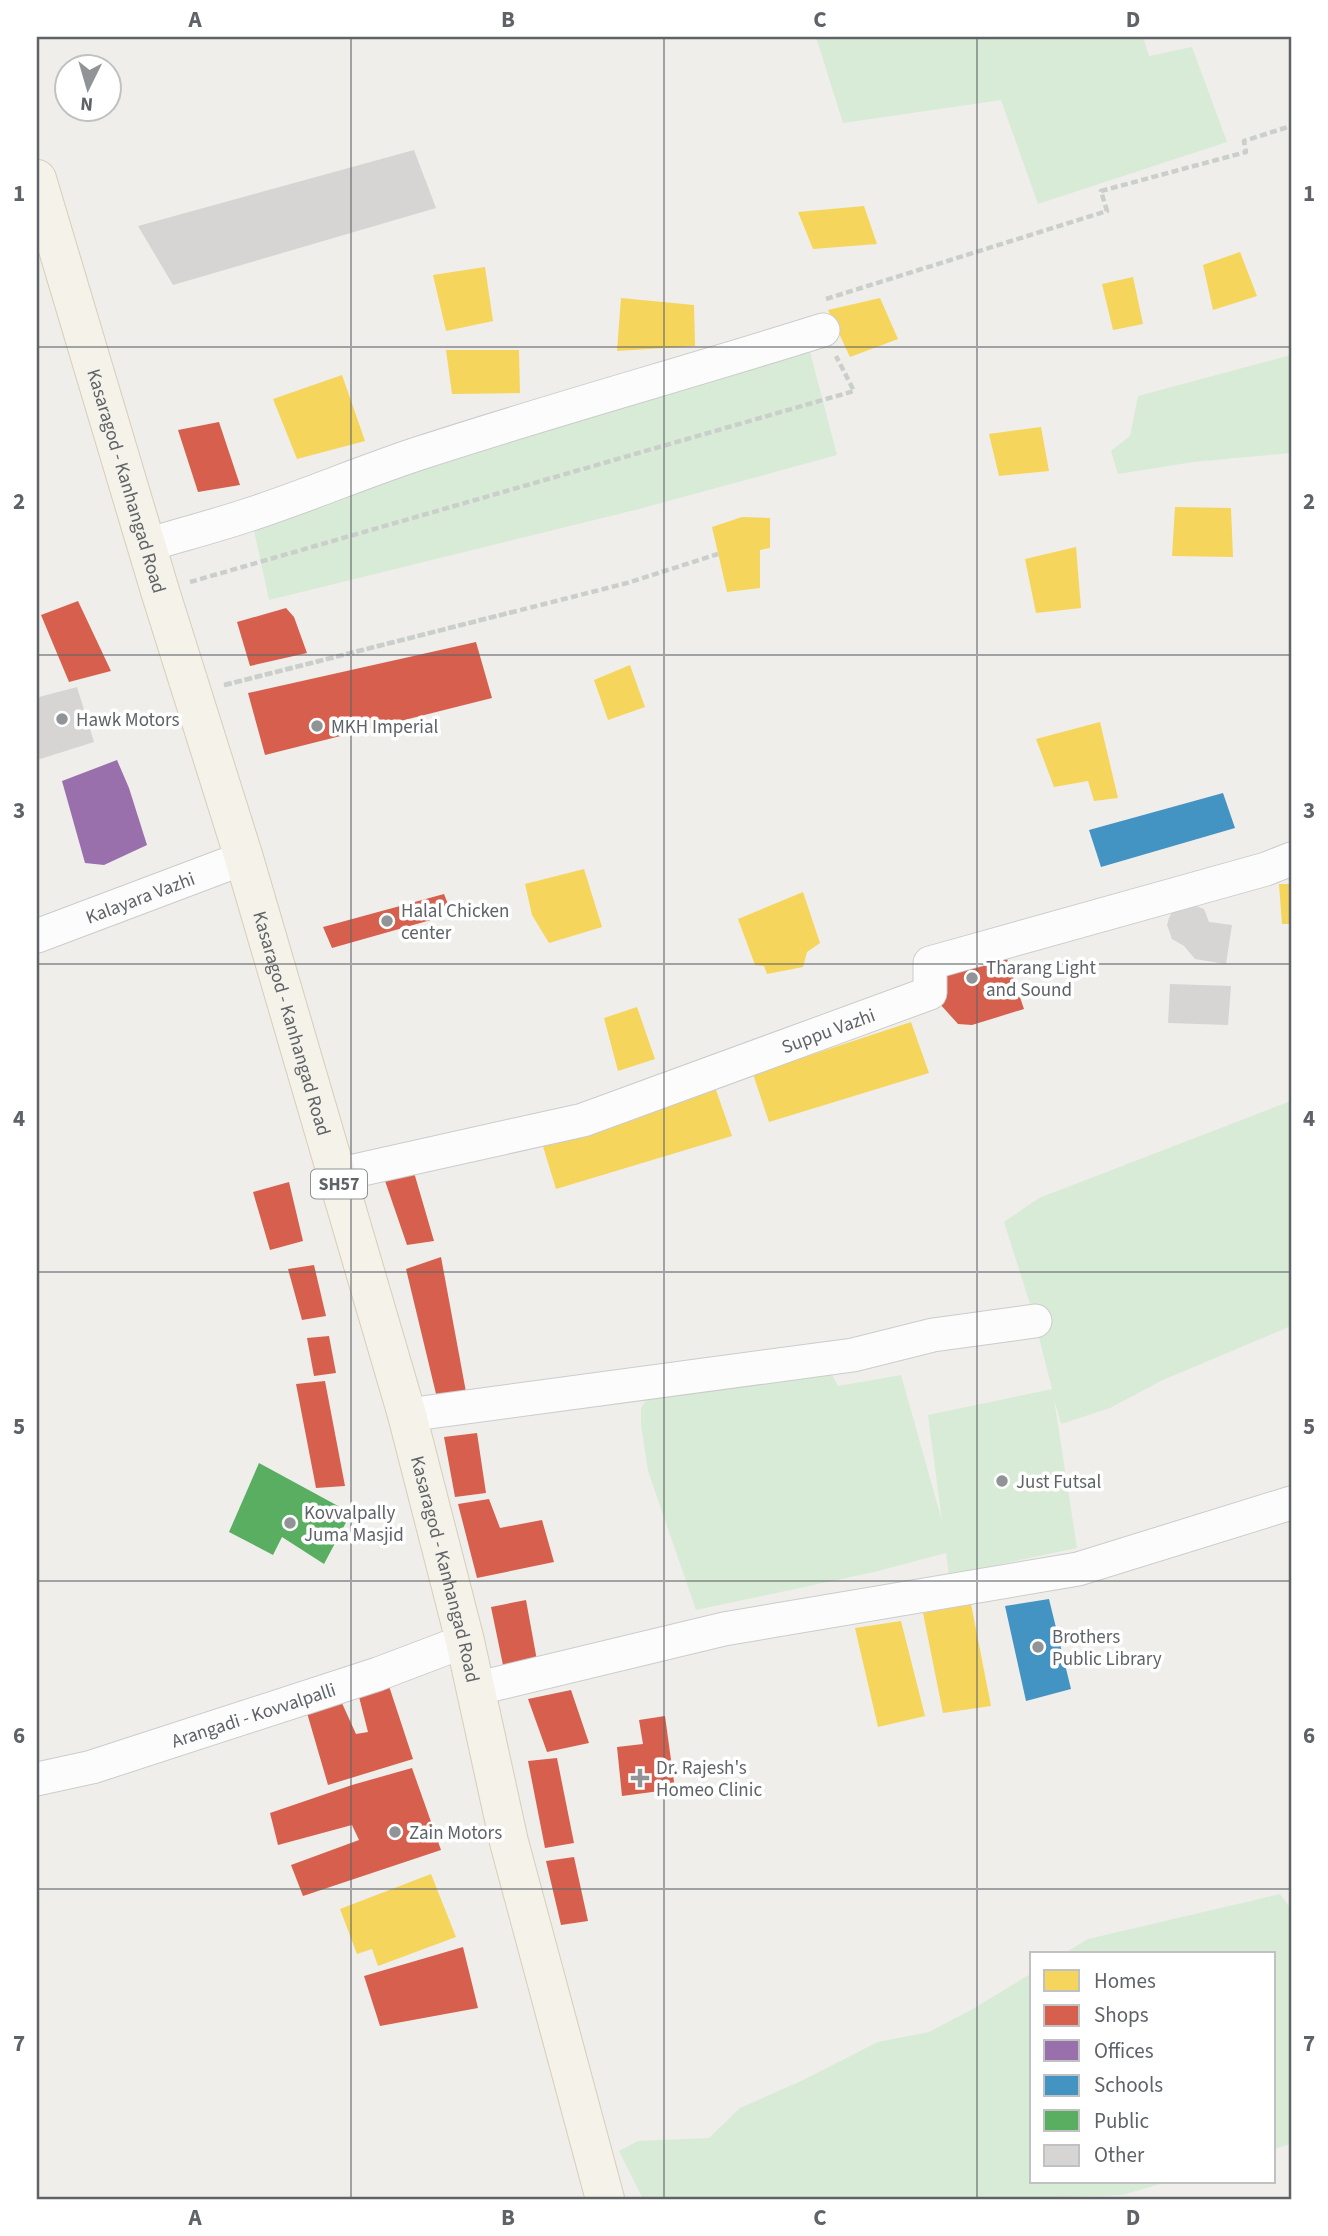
<svg xmlns="http://www.w3.org/2000/svg" width="1328" height="2236" viewBox="0 0 1328 2236" font-family="'Source Sans 3',sans-serif">
<rect width="100%" height="100%" fill="#efeeea"/>
<path fill="#d8ebd6" d="M816,37H1143L1149,56L1192,47L1227,142L1038,204L1001,100L843,123Z
M808,344L837,455L639,509L269,600L252,521Z
M1291,355V453L1193,462L1118,474L1111,451L1130,436L1138,396Z
M1291,1101V1326L1163,1380L1110,1408L1061,1424L1054,1399L1077,1548L949,1575L946,1553L874,1572L696,1610L648,1471L641,1425V1408L653,1390L828,1367L838,1386L901,1375L942,1521L928,1415L1052,1389L1032,1310L1004,1222L1039,1198Z
M1280,1894L1291,1909V2144L1274,2149V1954H1063L1088,1939Z
M1032,1973V2182H1167L1122,2195L977,2199H643L619,2151L638,2141L709,2138L740,2108L801,2081L878,2042L929,2032L971,2010Z"/>
<path fill="#f6d55c" d="M864,206L877,244L813,249L798,212Z
M1240,252L1257,296L1213,310L1203,265Z
M485,267L493,321L446,331L433,275Z
M1133,277L1143,324L1113,330L1102,284Z
M621,298L694,305L695,346L617,351Z
M880,298L898,339L850,357L828,310Z
M446,350H519L520,393L452,394Z
M342,375L365,441L297,459L273,399Z
M1041,427L1049,471L999,476L989,434Z
M1175,507L1231,508L1233,557L1172,556Z
M742,517L770,518V548L760,550V588L727,592L712,527Z
M1076,547L1081,608L1036,613L1025,559Z
M630,665L645,707L608,720L594,680Z
M1100,722L1118,798L1094,801L1088,781L1054,787L1036,739Z
M584,869L602,927L549,943L532,915L525,884Z
M1279,884H1291V924H1282Z
M803,892L820,943L807,952L803,967L767,974L764,966L755,965L738,919Z
M637,1007L655,1059L618,1071L604,1018Z
M911,1022L929,1073L769,1122L753,1074Z
M715,1087L732,1136L556,1189L541,1140Z
M971,1604L991,1706L943,1713L923,1613Z
M901,1621L925,1716L878,1727L855,1628Z
M431,1874L456,1937L378,1966L372,1949L357,1954L340,1909Z"/>
<path fill="#d6604d" d="M219,422L240,485L198,492L178,430Z
M78,601L111,671L69,682L41,615Z
M286,608L294,617L307,653L250,666L237,622Z
M476,642L492,698L265,755L248,693Z
M444,894L452,914L332,948L323,927Z
M1004,950L1024,1009L972,1025L958,1024L930,993V963Z
M413,1169L434,1241L407,1245L384,1178Z
M289,1182L303,1241L270,1250L253,1192Z
M441,1257L466,1392L437,1398L406,1269Z
M314,1265L326,1316L302,1320L288,1269Z
M329,1336L336,1373L314,1376L307,1338Z
M325,1381L345,1486L316,1488L296,1384Z
M477,1433L486,1493L455,1497L444,1437Z
M489,1499L500,1528L542,1520L554,1562L477,1578L458,1504Z
M526,1600L538,1666L505,1675L491,1607Z
M388,1683L413,1759L328,1785L307,1713L341,1701L356,1734L368,1732L358,1693Z
M571,1690L589,1743L547,1752L528,1699Z
M665,1716L675,1789L622,1796L617,1747L643,1744L639,1720Z
M557,1758L574,1843L545,1848L528,1761Z
M412,1768L441,1850L303,1896L291,1865L359,1840L352,1825L278,1845L270,1813L352,1785Z
M574,1857L588,1921L561,1925L546,1861Z
M463,1947L478,2008L380,2026L364,1976Z"/>
<path fill="#9970ab" d="M117,760L129,788L147,845L104,865L85,863L62,781Z"/>
<path fill="#4393c3" d="M1223,793L1235,828L1101,867L1089,830Z
M1049,1599L1071,1689L1026,1701L1005,1606Z"/>
<path fill="#5aae61" d="M259,1463L351,1513L324,1564L282,1537L273,1555L229,1532Z"/>
<path fill="#d6d5d3" d="M414,150L436,208L173,285L138,226Z
M77,687L94,742L37,760V696L39,697Z
M1191,904L1204,909L1209,922L1232,925L1226,964L1195,959L1184,946L1172,939L1167,925L1169,918L1172,912Z
M1170,984L1231,986L1228,1025L1168,1023Z"/>
<g fill="none" stroke-linecap="round" stroke-linejoin="round">
<defs>
<g id="minor">
<path d="M147,545C180,535 215,526 248,515C307,496 364,471 423,452C555,409 690,372 823,330"/>
<path id="s1" d="M37,936L244,858"/>
<path id="s2" d="M336,1175L583,1120L930,993V963L1266,869L1291,859"/>
<path d="M407,1415L853,1355L933,1335L1035,1321"/>
<path d="M475,1689L724,1629L1078,1569L1291,1503"/>
<path id="s3" d="M37,1779L92,1767L378,1674L465,1641"/>
</g>
<g id="major">
<path id="s4" d="M37,179L160,591L244,858L407,1415L465,1641L509,1842L605,2199"/>
</g>
</defs>
<use href="#minor" stroke="#cbcccc" stroke-width="35"/>
<use href="#major" stroke="#d7ceb8" stroke-width="40"/>
<path stroke="#cacfcc" stroke-width="4.5" stroke-dasharray="7 3.5" stroke-linecap="butt" d="M826,299L1107,211L1101,191L1246,152L1244,141L1291,126
M190,582L854,391L836,356
M224,685L512,612
M225,685L627,583L718,554"/>
<use href="#minor" stroke="#fdfcfc" stroke-width="33"/>
<use href="#major" stroke="#f4f2e9" stroke-width="38"/>
</g>
<path fill="none" stroke="#5f6368" stroke-width="2" stroke-opacity="0.55" d="M351,37V2199M664,37V2199M977,37V2199M37,347H1291M37,655H1291M37,964H1291M37,1272H1291M37,1581H1291M37,1889H1291"/>
<g fill="#919496" stroke="#fff" stroke-width="2.5">
<circle cx="62" cy="719" r="7"/>
<circle cx="317" cy="726" r="7"/>
<circle cx="387" cy="921" r="7"/>
<circle cx="972" cy="978" r="7"/>
<circle cx="1002" cy="1481" r="7"/>
<circle cx="290" cy="1523" r="7"/>
<circle cx="1038" cy="1647" r="7"/>
<path d="M636.5 1767.5h7v7h7v7h-7v7h-7v-7h-7v-7h7z"/>
<circle cx="395" cy="1832" r="7"/>
</g>
<g text-anchor="middle" stroke-width="7" stroke-linejoin="round" paint-order="stroke">
<rect fill="#fff" stroke="#8f9295" stroke-width="2" x="311" y="1169.5" width="56" height="29" rx="5"/>
<g font-size="18" font-weight="bold" fill="#5f6368">
<text x="339" y="1190">SH57</text>
</g>
<g font-size="19" fill="#5f6368" stroke="#fff">
<text dy="7" stroke="none"><textPath href="#s4" startOffset="315">Kasaragod - Kanhangad Road</textPath></text>
<text dy="7" stroke="none"><textPath href="#s1" startOffset="110">Kalayara Vazhi</textPath></text>
<text dy="7" stroke="none"><textPath href="#s4" startOffset="882">Kasaragod - Kanhangad Road</textPath></text>
<text dy="7" stroke="none"><textPath href="#s2" startOffset="514">Suppu Vazhi</textPath></text>
<text dy="7" stroke="none"><textPath href="#s4" startOffset="1449">Kasaragod - Kanhangad Road</textPath></text>
<text dy="7" stroke="none"><textPath href="#s3" startOffset="226">Arangadi - Kovvalpalli</textPath></text>
</g>
<g font-size="19" fill="#5f6368" stroke="#fff" text-anchor="start">
<text x="76" y="726">Hawk Motors</text>
<text x="331" y="733">MKH Imperial</text>
<text x="401" y="917">Halal Chicken<tspan x="401" dy="22">center</tspan></text>
<text x="986" y="974">Tharang Light<tspan x="986" dy="22">and Sound</tspan></text>
<text x="1016" y="1488">Just Futsal</text>
<text x="304" y="1519">Kovvalpally<tspan x="304" dy="22">Juma Masjid</tspan></text>
<text x="1052" y="1643">Brothers<tspan x="1052" dy="22">Public Library</tspan></text>
<text x="656" y="1774">Dr. Rajesh's<tspan x="656" dy="22">Homeo Clinic</tspan></text>
<text x="409" y="1839">Zain Motors</text>
</g>
</g>
<rect width="1328" height="2236" fill="none" stroke="#ffffff" stroke-width="77"/>
<rect x="1030" y="1952" width="245" height="231" fill="#ffffff" stroke="#bfc1c3" stroke-width="2"/>
<rect x="1044" y="1970" width="35" height="21" fill="#f6d55c" stroke="#bfc1c3" stroke-width="2"/>
<text x="1094" y="1988" font-size="21" fill="#5f6368">Homes</text>
<rect x="1044" y="2005" width="35" height="21" fill="#d6604d" stroke="#bfc1c3" stroke-width="2"/>
<text x="1094" y="2022" font-size="21" fill="#5f6368">Shops</text>
<rect x="1044" y="2040" width="35" height="21" fill="#9970ab" stroke="#bfc1c3" stroke-width="2"/>
<text x="1094" y="2058" font-size="21" fill="#5f6368">Offices</text>
<rect x="1044" y="2075" width="35" height="21" fill="#4393c3" stroke="#bfc1c3" stroke-width="2"/>
<text x="1094" y="2092" font-size="21" fill="#5f6368">Schools</text>
<rect x="1044" y="2110" width="35" height="21" fill="#5aae61" stroke="#bfc1c3" stroke-width="2"/>
<text x="1094" y="2128" font-size="21" fill="#5f6368">Public</text>
<rect x="1044" y="2145" width="35" height="21" fill="#d6d5d3" stroke="#bfc1c3" stroke-width="2"/>
<text x="1094" y="2162" font-size="21" fill="#5f6368">Other</text>
<g transform="translate(88 88) rotate(185)"><circle r="33" fill="#ffffff" stroke="#bfc1c3" stroke-width="2"/>
<path d="M0-5L12 26L0 18L-12 26Z" fill="#919496"/>
<text y="-10" font-size="19" font-weight="bold" text-anchor="middle" fill="#5f6368">N</text>
</g>
<rect x="38" y="38" width="1252" height="2160" fill="none" stroke="#5f6368" stroke-width="2.5"/>
<g font-size="23" text-anchor="middle" font-weight="bold" fill="#5f6368">
<text x="195" y="27">A</text>
<text x="508" y="27">B</text>
<text x="820" y="27">C</text>
<text x="1133" y="27">D</text>
<text x="19" y="201">1</text>
<text x="1309" y="201">1</text>
<text x="19" y="509">2</text>
<text x="1309" y="509">2</text>
<text x="19" y="818">3</text>
<text x="1309" y="818">3</text>
<text x="19" y="1126">4</text>
<text x="1309" y="1126">4</text>
<text x="19" y="1434">5</text>
<text x="1309" y="1434">5</text>
<text x="19" y="1743">6</text>
<text x="1309" y="1743">6</text>
<text x="19" y="2051">7</text>
<text x="1309" y="2051">7</text>
<text x="195" y="2225">A</text>
<text x="508" y="2225">B</text>
<text x="820" y="2225">C</text>
<text x="1133" y="2225">D</text>
</g>
</svg>
